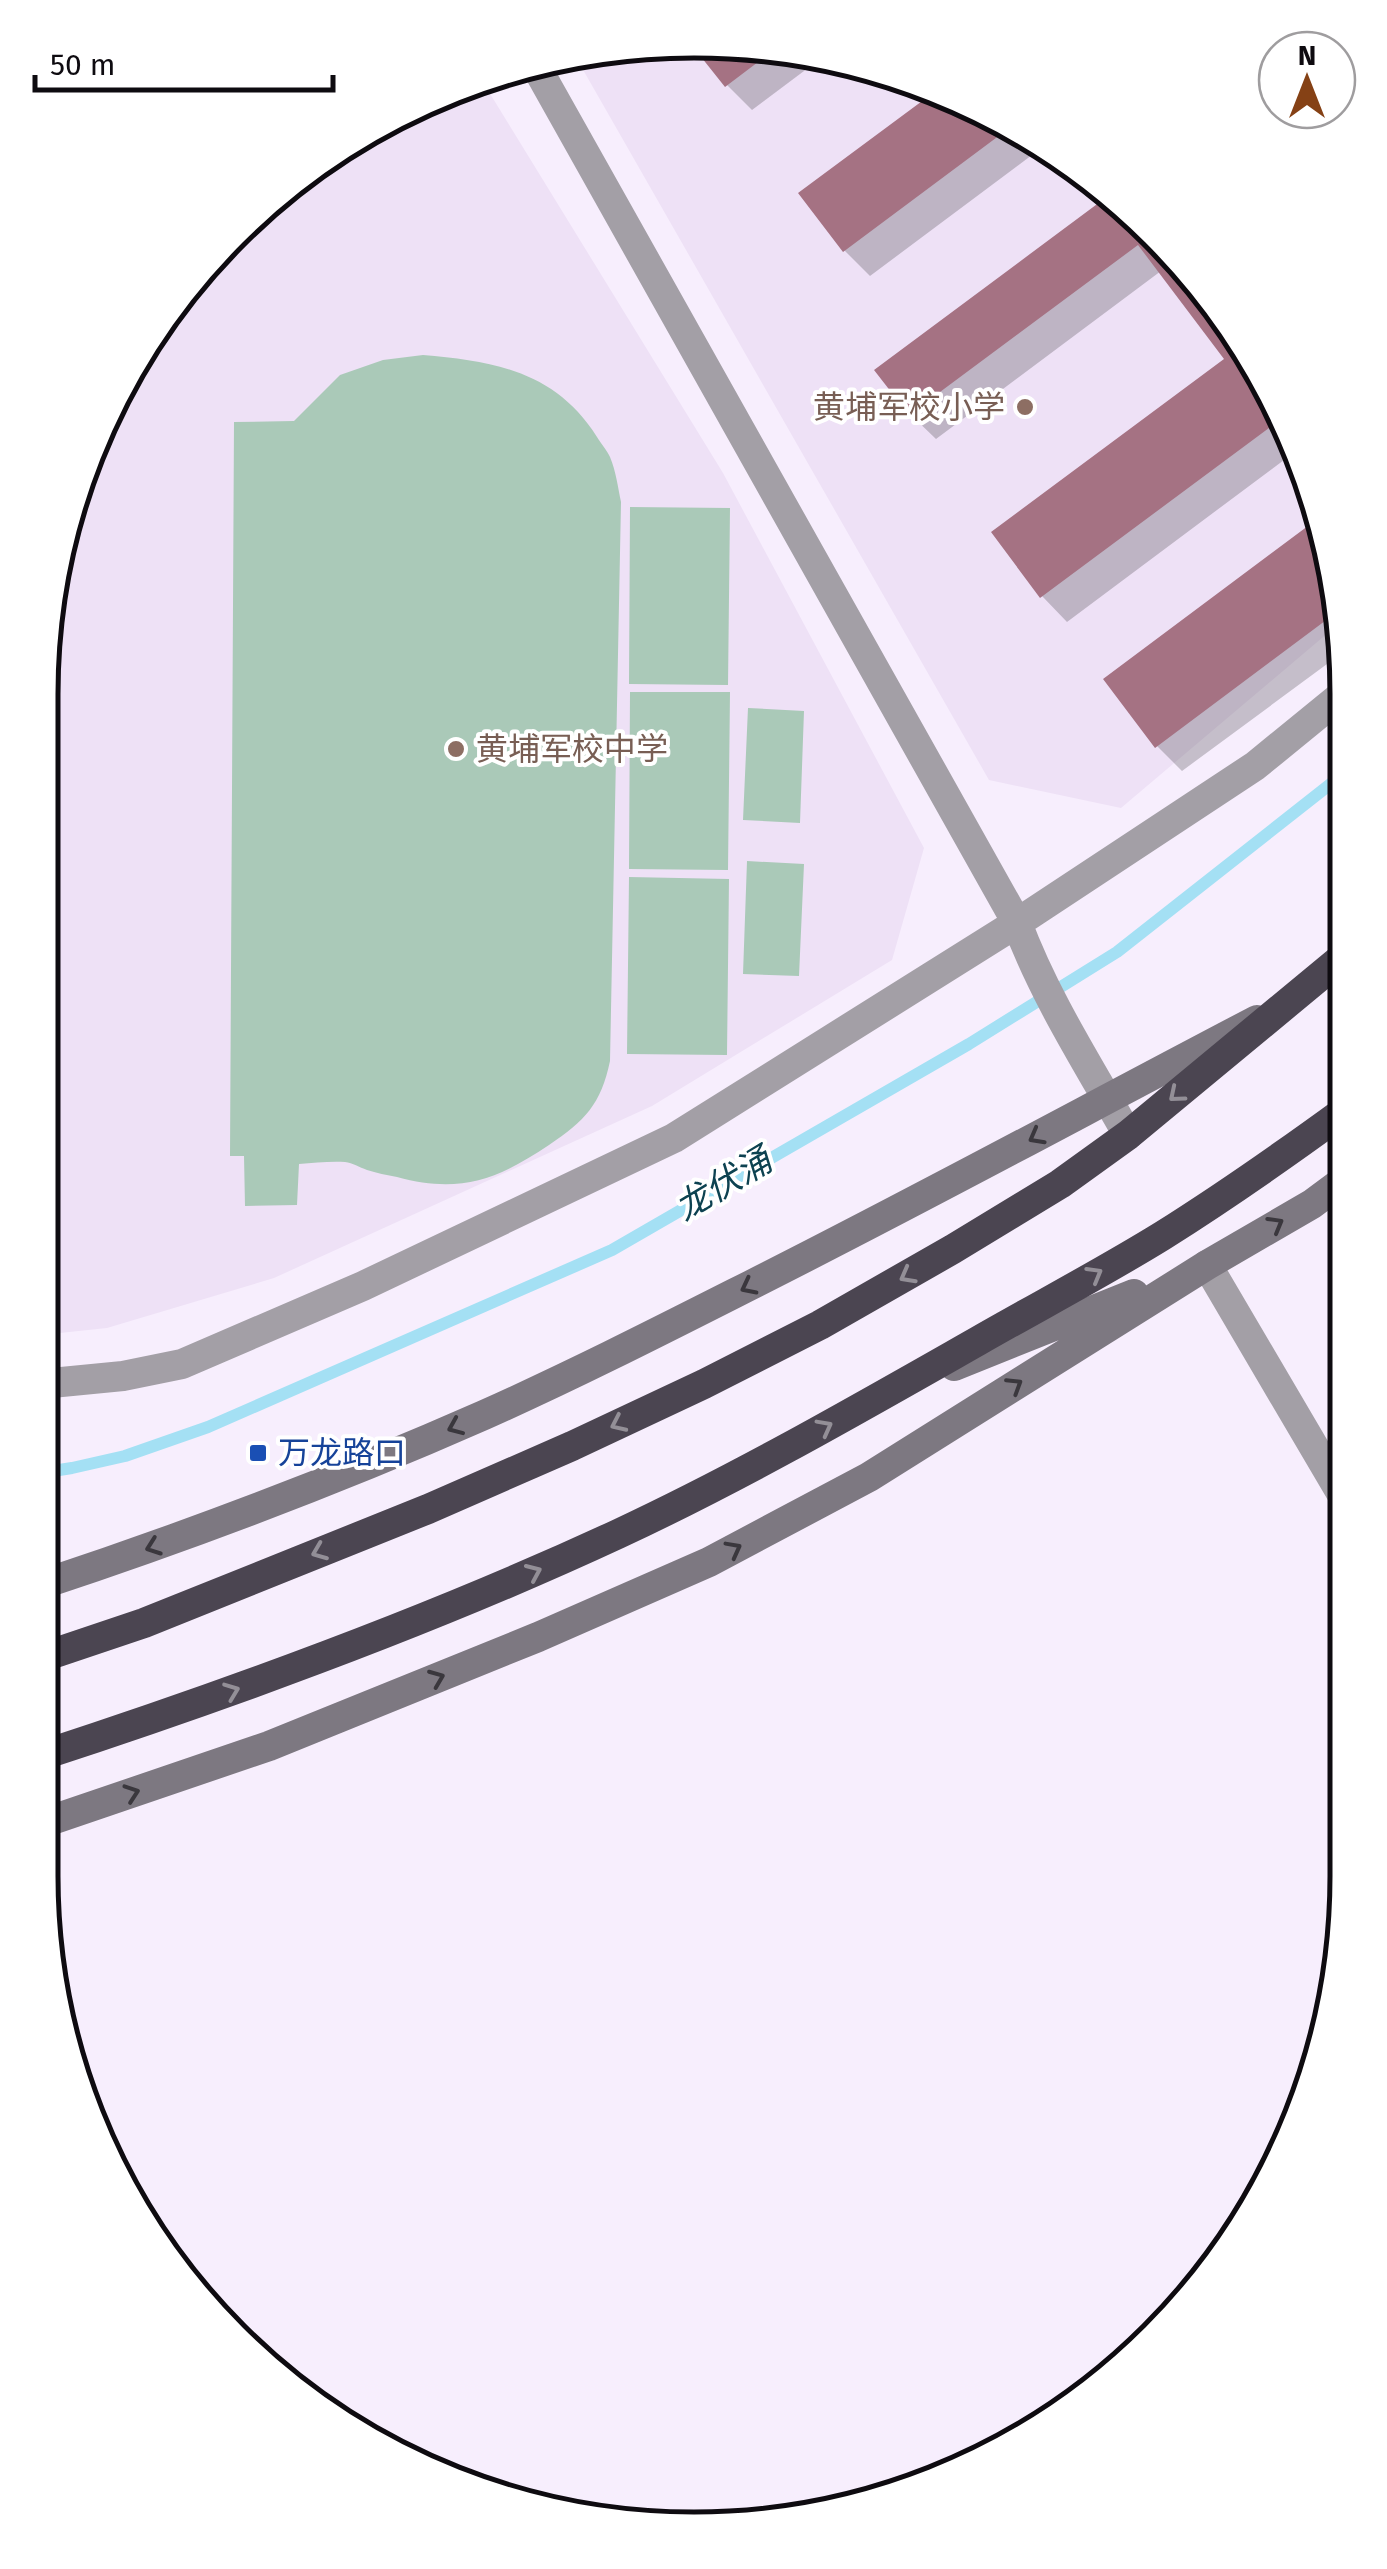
<svg xmlns="http://www.w3.org/2000/svg" width="1387" height="2569" viewBox="0 0 1387 2569" font-family="'Fira Sans','Noto Sans SC',sans-serif">
<rect width="100%" height="100%" fill="#f7eefd"/>
<path fill="#eee1f6" d="M650,41L778,46L903,75L1020,127L1125,203L1237,331L1312,483L1341,609L1342,621L1121,808L989,780L574,54Z
M481,79L723,473L924,848L892,960L652,1106L274,1278L107,1328L41,1335V651L62,524L127,367L202,263L295,175L404,108Z"/>
<path fill="#aac9b8" d="M423,355C495,361 556,372 597,437C601,444 607,450 610,457C616,471 618,488 621,502L610,1061C601,1104 585,1121 549,1145C497,1180 459,1194 397,1177C387,1175 376,1173 367,1170C359,1167 353,1163 345,1162C330,1161 314,1163 299,1164L297,1205L245,1206L244,1156H230L234,422L294,421L340,375L383,360Z
M630,507L730,508L728,685L629,684Z
M630,692H730L728,870L629,869Z
M748,708L804,711L800,823L743,820Z
M747,861L804,864L799,976L743,974Z
M629,877L729,879L727,1055L627,1054Z"/>
<path fill="#0003" d="M693,43L778,46L824,56L752,110L727,85Z
M940,91L1020,127L1068,162L1055,172L1036,152L870,276L845,251L802,193Z
M1114,195L1125,203L1237,331L1296,451L1067,622L1042,596L994,533L1227,360L1161,271L936,439L910,414Z
M1321,520L1341,609L1342,653L1182,771L1157,746L1106,679Z"/>
<g fill="none" stroke-linecap="round" stroke-linejoin="round">
<path stroke="#a4e0f4" stroke-width="12" d="M40,1473L72,1468L125,1456L208,1427L612,1250L969,1044L1117,952L1342,775"/>
</g>
<path fill="#a57283" d="M690,43L778,46H779L725,87Z
M937,90L1020,127L1038,141L1028,148L1012,126L843,252L798,193Z
M1112,193L1125,203L1237,331L1287,432L1277,422L1040,598L991,532L1224,359L1138,245L909,415L874,370Z
M1320,517L1341,609L1155,748L1103,679Z"/>
<g fill="none" stroke-linecap="round" stroke-linejoin="round">
<path stroke="#a39fa6" stroke-width="30" d="M533,61L1017,923C1045,998 1089,1066 1128,1135
M1207,1265L1344,1498
M41,1384L123,1376L182,1364L363,1286L674,1138L1017,923L1255,766L1342,695"/>
<path stroke="#7d7881" stroke-width="30" d="M954,1366L1134,1294
M40,1585C191,1535 339,1479 484,1415C569,1377 652,1335 735,1293C911,1205 1083,1111 1257,1020
M40,1824L269,1746L538,1637L709,1562L869,1477L1207,1265L1312,1204L1343,1181"/>
<path stroke="#4b4551" stroke-width="30" d="M40,1658L144,1623L428,1509L572,1446L704,1384L820,1325L953,1249L1060,1184L1128,1135L1343,957
M40,1756C236,1692 431,1621 618,1534C742,1476 860,1408 978,1341C1039,1306 1102,1273 1162,1236C1224,1197 1284,1155 1343,1112"/>
</g>
<defs><path id="oneway-chevron" d="M-2-3.5L2.5 0L-2 3.5" fill="none" stroke-width="1.6" stroke-linecap="round" stroke-linejoin="round" transform="scale(2.5)"/></defs>
<g stroke="#938f97">
<use href="#oneway-chevron" transform="translate(1176 1095) rotate(140)"/>
<use href="#oneway-chevron" transform="translate(1095 1274) rotate(-30)"/>
<use href="#oneway-chevron" transform="translate(907 1276) rotate(151)"/>
<use href="#oneway-chevron" transform="translate(618 1424) rotate(155)"/>
<use href="#oneway-chevron" transform="translate(825 1427) rotate(-28)"/>
<use href="#oneway-chevron" transform="translate(319 1552) rotate(158)"/>
<use href="#oneway-chevron" transform="translate(534 1572) rotate(-24)"/>
<use href="#oneway-chevron" transform="translate(232 1691) rotate(-21)"/>
</g>
<g stroke="#3a373d">
<use href="#oneway-chevron" transform="translate(1036 1137) rotate(151)"/>
<use href="#oneway-chevron" transform="translate(1276 1224) rotate(-30)"/>
<use href="#oneway-chevron" transform="translate(748 1287) rotate(153)"/>
<use href="#oneway-chevron" transform="translate(1015 1385) rotate(-32)"/>
<use href="#oneway-chevron" transform="translate(455 1427) rotate(157)"/>
<use href="#oneway-chevron" transform="translate(153 1547) rotate(160)"/>
<use href="#oneway-chevron" transform="translate(734 1549) rotate(-28)"/>
<use href="#oneway-chevron" transform="translate(437 1678) rotate(-22)"/>
<use href="#oneway-chevron" transform="translate(132 1793) rotate(-19)"/>
</g>
<g fill="#8d6e63" stroke="#fff" stroke-width="4">
<circle cx="1025" cy="407" r="10"/>
<circle cx="456" cy="749" r="10"/>
</g>
<rect fill="#1a4fb4" stroke="#fff" stroke-width="4" x="248" y="1443" width="20" height="20" rx="5"/>
<g text-anchor="middle" stroke-width="8" stroke-linejoin="round" paint-order="stroke">
<g font-size="32" fill="#785e54" stroke="#fff" text-anchor="end">
<text x="1005" y="418">黄埔军校小学</text>
<text x="476" y="760" text-anchor="start">黄埔军校中学</text>
</g>
<g font-size="32" fill="#164399" stroke="#fff" text-anchor="start">
<text x="278" y="1464">万龙路口</text>
</g>
<g font-size="35" font-style="italic" fill="#0d4251" stroke="#fff">
<text transform="translate(723 1184) rotate(-31)" y="12">龙伏涌</text>
</g>
</g>
<path d="M0 0H1387V2569H0ZM694 58H694A636 636 0 0 1 1330 694V1876A636 636 0 0 1 694 2512H694A636 636 0 0 1 58 1876V694A636 636 0 0 1 694 58Z" fill="#fff" fill-rule="evenodd"/>
<path fill="none" stroke="#0e0b10" stroke-width="5" d="M694 58H694A636 636 0 0 1 1330 694V1876A636 636 0 0 1 694 2512H694A636 636 0 0 1 58 1876V694A636 636 0 0 1 694 58Z"/>
<g transform="translate(1307 80)"><circle r="48" fill="#ffffff" stroke="#9f9d9f" stroke-width="2.5"/>
<path d="M0-8L18 38L0 25L-18 38Z" fill="#854115"/>
<text y="-15" font-size="28" font-weight="bold" text-anchor="middle" fill="#0e0b10">N</text>
</g>
<path d="M35 75v15h298v-15" fill="none" stroke="#0e0b10" stroke-width="5"/>
<text x="50" y="75" font-size="30" fill="#0e0b10" stroke="#ffffff" stroke-width="8" paint-order="stroke">50 m</text>
</svg>
